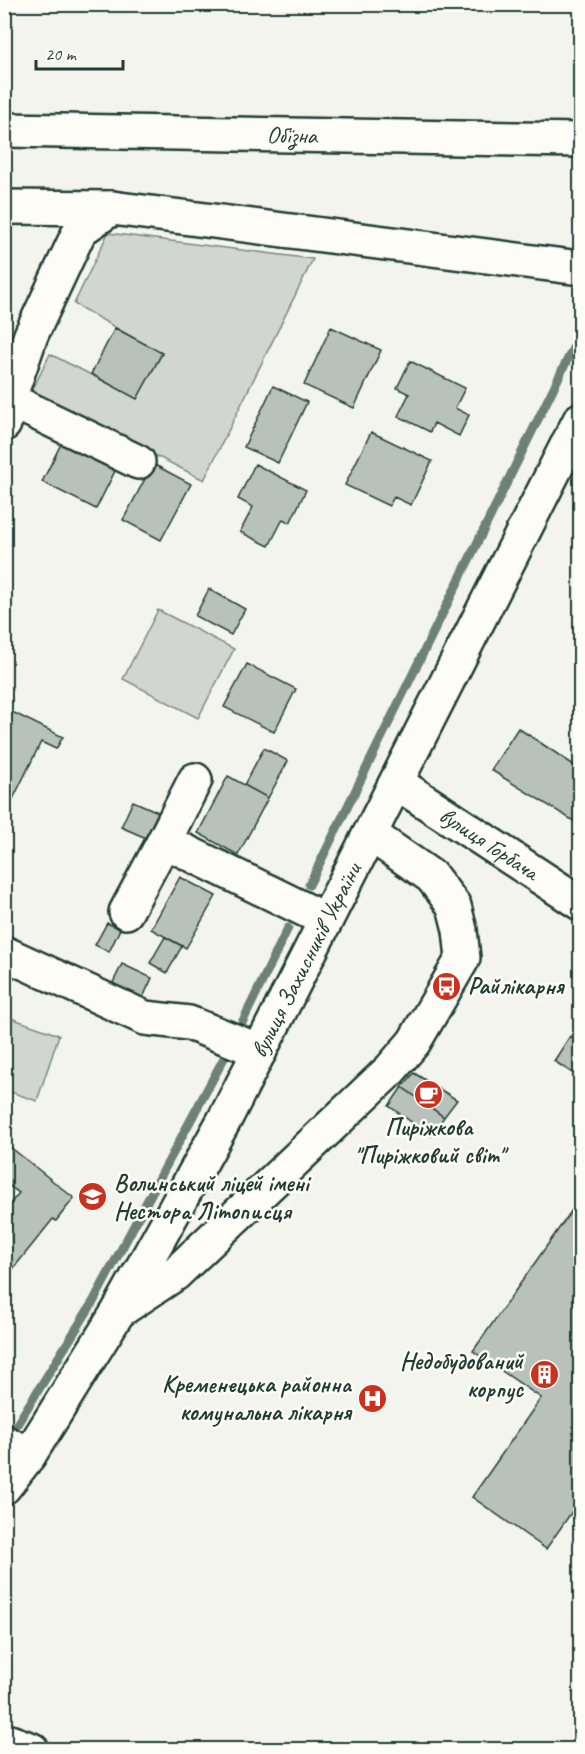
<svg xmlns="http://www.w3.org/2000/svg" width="585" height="1754" viewBox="0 0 585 1754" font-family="Caveat,sans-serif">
<rect width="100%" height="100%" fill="#f4f4ef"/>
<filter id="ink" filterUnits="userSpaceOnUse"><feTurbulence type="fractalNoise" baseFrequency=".0167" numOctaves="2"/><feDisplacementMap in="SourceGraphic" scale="12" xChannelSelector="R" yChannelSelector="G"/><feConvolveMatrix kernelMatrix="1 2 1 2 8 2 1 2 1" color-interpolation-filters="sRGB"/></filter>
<g filter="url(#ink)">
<path fill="#d1d6d1" stroke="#788a82" stroke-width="1.5" d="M108,233L313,259L204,480L31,393L50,354L137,398L162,354L74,304Z
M158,610L234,649L198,718L123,679Z
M5,1016L59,1035L37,1101L5,1090Z"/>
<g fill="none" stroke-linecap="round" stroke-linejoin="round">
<path stroke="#6e8179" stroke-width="9" d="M309,885L580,334
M241,1025L288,928
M14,1429L93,1302L224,1058"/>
</g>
<path fill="#b9c1bb" stroke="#1f3d34" stroke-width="1.5" d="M331,327L381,350L354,408L304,385Z
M115,328L162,353L137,399L91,374Z
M410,361L465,388L455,408L469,415L459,436L434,423L430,432L398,416L409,394L397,388Z
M273,386L307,402L278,463L244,447Z
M371,432L432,461L411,505L394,497L389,506L345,485Z
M66,434L120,461L96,509L42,482Z
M153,464L191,484L161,540L123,520Z
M255,464L306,490L290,523L283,519L269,546L240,532L253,507L238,499Z
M209,589L245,609L231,635L195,616Z
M247,664L296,689L274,732L224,707Z
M4,708L63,737L56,749L41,742L13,799L4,794Z
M518,728L580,769V825L491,770Z
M264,748L288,761L268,798L244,785Z
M228,776L268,798L238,855L198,833Z
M133,801L158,812L146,838L121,827Z
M180,877L216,896L186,948L151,929Z
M107,923L120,929L109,952L95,945Z
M165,937L182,946L167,973L150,963Z
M122,964L152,978L139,1006L109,991Z
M570,1036L580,1042V1078L554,1061Z
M414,1073L457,1100L444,1117L402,1087Z
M402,1087L444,1117L431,1136L389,1106Z
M4,1142L74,1198L56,1221L53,1219L4,1280V1211L19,1193L4,1182Z
M574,1207L580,1211V1500L546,1549L472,1497L541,1398L473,1351Z"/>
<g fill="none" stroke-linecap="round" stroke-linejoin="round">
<defs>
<g id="minor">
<path d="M4,207L112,208L580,268"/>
<path d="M10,400L138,462"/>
<path d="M4,424L14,384L31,335L80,230L112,208"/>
<path id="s1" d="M397,783L580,903"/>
<path d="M164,841L195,780"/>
<path d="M126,912L164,841L326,920"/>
<path d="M4,953L145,1018L189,1023L260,1051"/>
<path d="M122,1309L175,1274L390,1070L414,1042L463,958L460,930L454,906L432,877L370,834"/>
<path d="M4,1442L29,1455"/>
<path id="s2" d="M4,1487L29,1455L118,1312L226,1117L580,420"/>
<path d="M4,1740L32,1750"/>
</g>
<g id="highway">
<path id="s3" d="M4,130L580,140"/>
</g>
</defs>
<use href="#minor" stroke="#1f3d34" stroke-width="38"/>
<use href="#highway" stroke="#1f3d34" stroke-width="38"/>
<use href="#minor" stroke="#fdfcf7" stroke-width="33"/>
<use href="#highway" stroke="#fdfcf7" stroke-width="33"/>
</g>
</g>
<defs>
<symbol id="bus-disc" viewBox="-11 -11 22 22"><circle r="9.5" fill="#c8321e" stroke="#fdfcf7"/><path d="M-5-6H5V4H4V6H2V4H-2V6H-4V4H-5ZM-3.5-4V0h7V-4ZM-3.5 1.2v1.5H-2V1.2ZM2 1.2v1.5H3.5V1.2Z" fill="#fff"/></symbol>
<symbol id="cafe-disc" viewBox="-11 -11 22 22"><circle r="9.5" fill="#c8321e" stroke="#fdfcf7"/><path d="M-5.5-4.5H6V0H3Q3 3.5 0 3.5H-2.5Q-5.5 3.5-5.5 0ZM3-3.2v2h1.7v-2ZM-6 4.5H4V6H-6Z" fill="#fff"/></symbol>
<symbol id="school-disc" viewBox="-11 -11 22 22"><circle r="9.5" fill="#c8321e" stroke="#fdfcf7"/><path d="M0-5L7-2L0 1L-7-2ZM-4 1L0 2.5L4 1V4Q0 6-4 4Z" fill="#fff"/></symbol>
<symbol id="building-disc" viewBox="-11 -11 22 22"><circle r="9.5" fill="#c8321e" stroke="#fdfcf7"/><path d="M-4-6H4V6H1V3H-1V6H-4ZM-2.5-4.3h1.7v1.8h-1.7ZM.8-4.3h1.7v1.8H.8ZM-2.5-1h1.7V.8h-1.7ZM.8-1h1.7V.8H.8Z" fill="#fff"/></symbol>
<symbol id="hospital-disc" viewBox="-11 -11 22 22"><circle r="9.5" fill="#c8321e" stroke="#fdfcf7"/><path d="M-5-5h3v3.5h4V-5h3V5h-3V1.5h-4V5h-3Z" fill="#fff"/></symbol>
</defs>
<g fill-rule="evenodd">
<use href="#bus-disc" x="430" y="970" width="33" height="33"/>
<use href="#cafe-disc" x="412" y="1078" width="33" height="33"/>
<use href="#school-disc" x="76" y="1180" width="33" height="33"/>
<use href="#building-disc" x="528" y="1358" width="33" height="33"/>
<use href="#hospital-disc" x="356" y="1382" width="33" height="33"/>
</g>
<g text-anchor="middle" stroke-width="5" stroke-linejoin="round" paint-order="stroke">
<g font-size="24" fill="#1f3d34" stroke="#fdfcf7">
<text dy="8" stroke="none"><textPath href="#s3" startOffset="288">Обїзна</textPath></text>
<text dy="8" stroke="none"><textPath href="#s1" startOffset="110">вулиця Горбача</textPath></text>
<text dy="8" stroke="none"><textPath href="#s2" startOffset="608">вулиця Захисників України</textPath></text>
</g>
<g font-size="24" font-weight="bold" fill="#1f3d34" stroke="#fdfcf7" text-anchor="start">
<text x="468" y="994">Райлікарня</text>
<text x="429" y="1135" text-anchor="middle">Пиріжкова<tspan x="429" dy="28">"Пиріжковий світ"</tspan></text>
<text x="114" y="1191">Волинський ліцей імені<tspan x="114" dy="28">Нестора Літописця</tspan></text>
<text x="523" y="1369" text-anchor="end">Недобудований<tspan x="523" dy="28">корпус</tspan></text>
<text x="351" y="1392" text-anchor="end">Кременецька районна<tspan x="351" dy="28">комунальна лікарня</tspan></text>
</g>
</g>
<rect width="585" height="1754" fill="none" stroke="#fdfcf7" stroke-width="24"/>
<rect x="12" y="12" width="561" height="1730" fill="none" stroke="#1f3d34" stroke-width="2" filter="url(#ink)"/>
<path d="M36 60v9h87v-9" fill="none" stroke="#1f3d34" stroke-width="3"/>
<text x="45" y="60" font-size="18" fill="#1f3d34" stroke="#fdfcf7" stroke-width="4.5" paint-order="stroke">20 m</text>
</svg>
